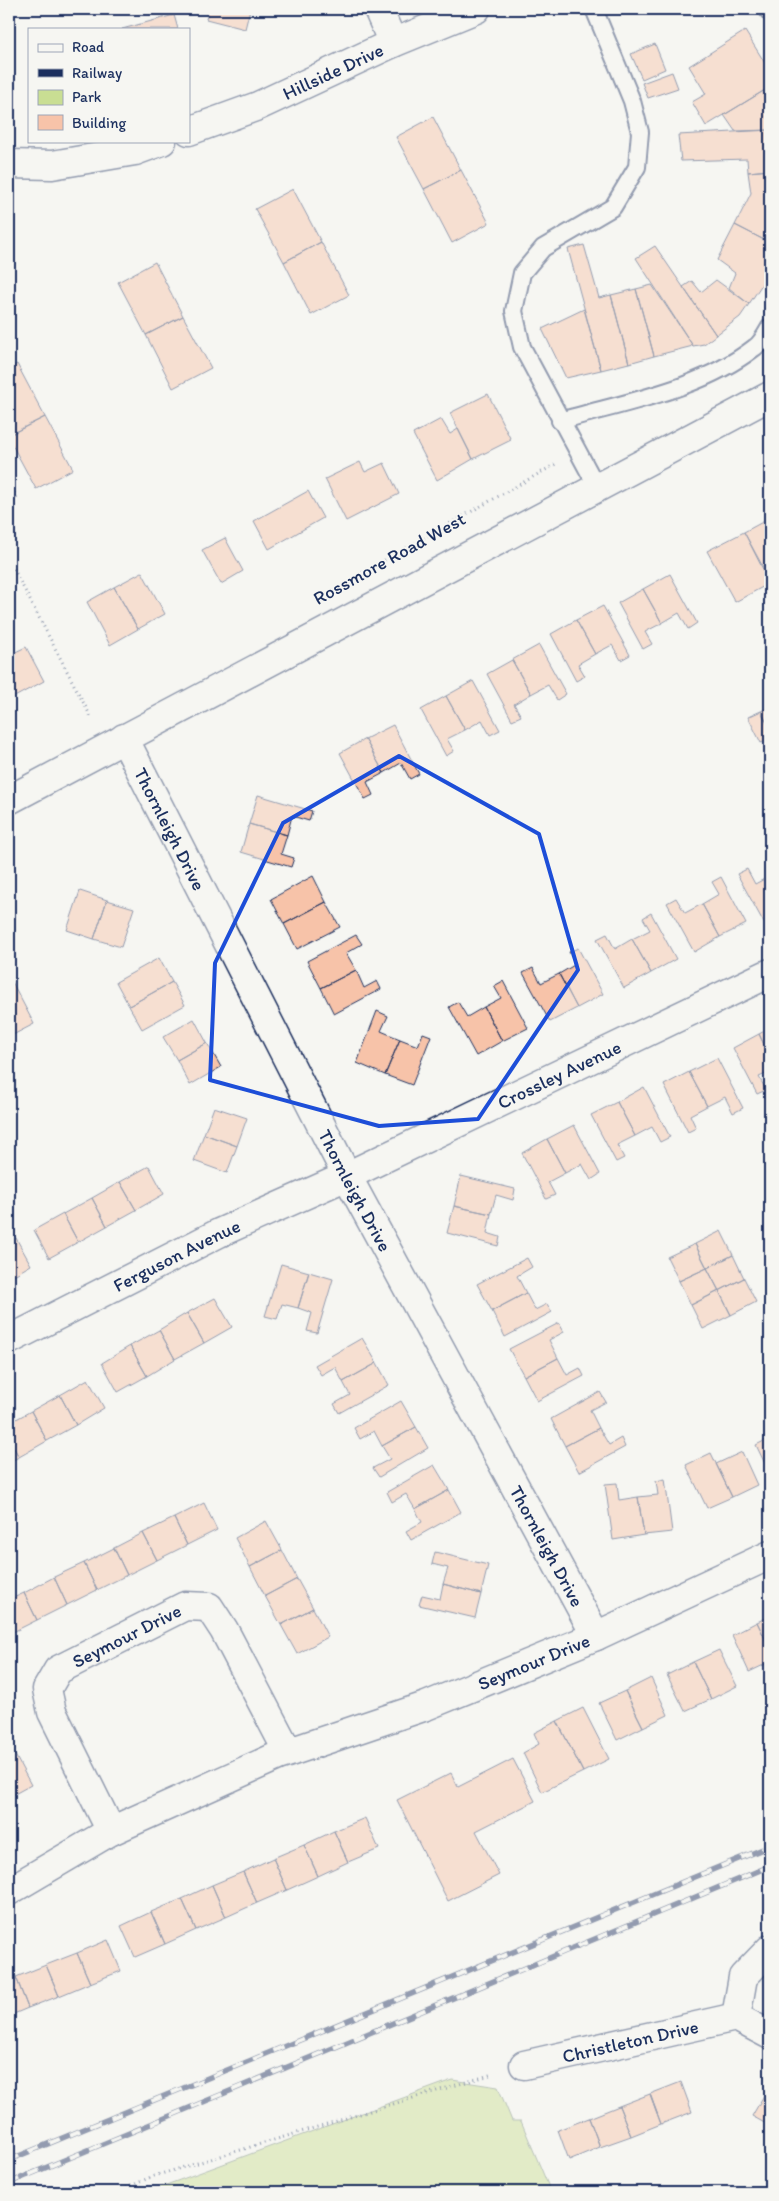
<svg xmlns="http://www.w3.org/2000/svg" width="779" height="2201" viewBox="0 0 779 2201" font-family="Itim,sans-serif">
<rect width="100%" height="100%" fill="#f6f6f2"/>
<filter id="ink" filterUnits="userSpaceOnUse"><feTurbulence type="fractalNoise" baseFrequency=".02" numOctaves="2"/><feDisplacementMap in="SourceGraphic" scale="10" xChannelSelector="R" yChannelSelector="G"/><feConvolveMatrix kernelMatrix="1 2 1 2 8 2 1 2 1" color-interpolation-filters="sRGB"/></filter>
<g filter="url(#ink)">
<path fill="#c9de93" stroke="#728678" d="M452,2080L498,2087L512,2121H521L551,2192H147Z"/>
<path fill="#f7c3a9" stroke="#1b2f5e" d="M209,9H250L245,29L206,19Z
M174,15L178,29H122Z
M745,31L770,71V87L706,126L692,102L706,94L689,66Z
M655,44L665,69L642,79L631,54Z
M672,72L678,88L648,98L642,83Z
M770,87V130L735,131L724,115Z
M433,117L461,170L424,189L396,137Z
M770,130V170L748,172L747,159L681,161L678,135Z
M461,170L489,223L452,243L424,189Z
M770,170V243L735,225L751,193L748,172Z
M293,189L321,242L284,262L255,209Z
M735,225L770,243V272L749,304L729,288L735,273L717,260Z
M321,242L349,295L311,315L284,262Z
M584,245L599,298L611,295L629,363L601,370L568,249Z
M655,246L716,335L704,344L693,346L636,258Z
M155,262L183,316L146,335L118,282Z
M716,280L749,304L740,317L716,335L683,287L692,281L701,292Z
M652,285L693,346L654,356L636,289Z
M636,289L654,356L629,363L611,295Z
M584,309L601,370L566,378L542,329Z
M183,316L211,368L173,388L146,335Z
M17,364L45,417L9,435V368Z
M488,394L511,440L473,459L450,413Z
M45,417L73,469L36,489L9,439V435Z
M441,419L450,434L458,429L473,459L437,480L413,434Z
M360,462L365,472L384,463L399,494L346,521L325,479Z
M308,491L323,518L269,549L254,521Z
M770,518V580L744,532Z
M744,532L770,583L735,602L707,551Z
M225,538L243,571L221,584L202,550Z
M142,572L165,614L138,629L114,587Z
M670,574L697,623L688,629L679,613L662,623L643,589Z
M114,587L138,629L110,645L87,602Z
M643,589L662,623L645,632L652,644L643,649L618,603Z
M603,606L630,655L621,660L612,645L595,654L576,620Z
M576,620L595,654L578,664L585,676L576,681L551,634Z
M539,645L566,694L557,700L548,685L531,694L512,660Z
M26,647L44,681L9,700V655Z
M512,660L531,694L514,704L521,716L512,720L487,674Z
M473,681L500,730L490,735L482,720L465,730L446,696Z
M446,696L465,730L447,739L454,751L446,756L421,710Z
M770,707V729L761,711Z
M761,711L770,729V739L761,743L748,717Z
M393,725L419,774L410,779L401,763L384,773L365,739Z
M365,739L384,773L367,782L373,795L365,799L340,753Z
M258,795L312,811L309,821L292,816L287,835L249,824Z
M249,824L287,835L281,854L294,858L291,867L241,852Z
M747,869L755,884L770,876V920L764,923L737,874Z
M313,876L326,902L284,924L271,899Z
M721,877L746,924L720,937L702,904L719,894L712,882Z
M80,891L107,900L94,939L67,930Z
M676,898L685,913L702,904L720,937L694,952L667,903Z
M107,900L134,908L121,947L94,939Z
M326,902L340,927L297,949L284,924Z
M651,913L676,959L651,973L632,939L650,930L643,918Z
M607,934L615,949L632,939L651,973L624,988L597,939Z
M356,935L362,944L346,953L356,970L321,988L307,961Z
M578,948L603,994L577,1008L559,974L576,964L569,952Z
M159,958L172,982L129,1006L116,982Z
M533,968L541,983L559,974L577,1008L550,1022L523,973Z
M356,970L364,988L377,981L381,989L334,1014L321,988Z
M9,976L34,1024L9,1037Z
M503,981L528,1028L502,1041L484,1007L501,998L494,986Z
M172,982L185,1005L142,1029L129,1006Z
M458,1002L467,1017L484,1007L502,1041L476,1056L449,1007Z
M377,1011L388,1016L381,1031L400,1039L385,1075L357,1063Z
M194,1019L207,1043L177,1060L163,1037Z
M770,1028V1057L759,1034Z
M423,1033L431,1036L412,1085L385,1075L400,1039L418,1046Z
M759,1034L770,1057V1072L759,1077L766,1090L757,1094L733,1048Z
M207,1043L221,1067L190,1085L177,1060Z
M717,1058L743,1108L733,1113L725,1097L707,1106L689,1072Z
M689,1072L707,1106L690,1115L696,1128L688,1132L664,1085Z
M644,1087L670,1137L660,1142L652,1127L635,1136L617,1102Z
M617,1102L635,1136L617,1145L624,1158L616,1162L591,1115Z
M214,1107L247,1118L237,1146L204,1134Z
M574,1125L600,1174L591,1180L582,1164L565,1173L547,1139Z
M204,1134L237,1146L227,1173L194,1161Z
M547,1139L565,1173L548,1182L555,1195L546,1199L522,1153Z
M149,1166L164,1194L136,1210L120,1182Z
M461,1176L515,1189L513,1200L496,1195L491,1214L454,1206Z
M120,1182L136,1210L107,1226L92,1198Z
M92,1198L107,1226L78,1242L63,1214Z
M454,1206L491,1214L487,1233L500,1237L498,1246L447,1233Z
M63,1214L78,1242L49,1258L34,1230Z
M721,1231L733,1255L707,1268L695,1244Z
M16,1238L31,1265L9,1278V1242Z
M695,1244L707,1268L679,1281L667,1257Z
M733,1255L744,1278L719,1291L707,1268Z
M527,1258L532,1267L517,1276L526,1293L492,1311L477,1284Z
M281,1264L309,1272L298,1308L282,1304L277,1319L265,1316Z
M707,1268L719,1291L691,1305L679,1281Z
M309,1272L333,1279L317,1333L307,1331L312,1313L298,1308Z
M744,1278L756,1302L731,1315L719,1291Z
M719,1291L731,1315L703,1329L691,1305Z
M526,1293L535,1310L547,1304L552,1312L505,1337L492,1311Z
M215,1298L232,1327L204,1343L187,1313Z
M187,1313L204,1343L175,1359L159,1330Z
M559,1323L564,1332L549,1340L558,1358L524,1376L509,1349Z
M159,1330L175,1359L147,1376L130,1346Z
M362,1338L377,1363L343,1382L335,1367L321,1375L315,1365Z
M130,1346L147,1376L118,1392L102,1363Z
M558,1358L567,1375L580,1368L584,1376L537,1401L524,1376Z
M377,1363L389,1385L339,1413L334,1404L350,1395L343,1382Z
M88,1379L104,1408L76,1425L60,1395Z
M600,1392L606,1402L590,1410L599,1428L565,1446L551,1419Z
M60,1395L76,1425L47,1441L31,1411Z
M401,1401L416,1427L382,1446L374,1431L360,1439L354,1428Z
M31,1411L47,1441L19,1457L9,1439V1423Z
M416,1427L428,1448L379,1477L373,1468L390,1459L382,1446Z
M599,1428L609,1445L621,1438L625,1447L579,1472L565,1446Z
M770,1438V1474L756,1445Z
M9,1439L19,1457L9,1462Z
M742,1452L757,1485L732,1497L716,1464Z
M711,1453L732,1497L707,1508L686,1465Z
M434,1465L449,1490L415,1509L406,1494L392,1502L387,1492Z
M665,1479L672,1532L644,1535L638,1497L658,1495L656,1481Z
M617,1483L619,1500L638,1497L644,1535L613,1540L605,1484Z
M449,1490L461,1512L411,1540L406,1531L422,1522L415,1509Z
M204,1503L217,1530L187,1545L174,1518Z
M174,1518L187,1545L157,1560L143,1533Z
M266,1521L282,1550L250,1567L235,1538Z
M143,1533L157,1560L127,1575L114,1548Z
M114,1548L127,1575L97,1590L84,1563Z
M282,1550L297,1579L265,1596L250,1567Z
M435,1552L488,1565L481,1594L443,1584L448,1568L432,1564Z
M84,1563L97,1590L67,1605L54,1577Z
M54,1577L67,1605L37,1620L24,1593Z
M297,1579L313,1608L281,1625L265,1596Z
M443,1584L481,1594L475,1618L419,1605L422,1595L440,1599Z
M24,1593L37,1620L9,1634V1600Z
M313,1608L328,1637L297,1654L281,1625Z
M770,1616V1649L757,1622Z
M757,1622L770,1649V1662L749,1672L732,1635Z
M719,1650L737,1686L711,1699L693,1662Z
M693,1662L711,1699L685,1711L667,1675Z
M651,1678L668,1715L643,1727L625,1691Z
M625,1691L643,1727L617,1740L599,1703Z
M583,1708L609,1759L583,1772L557,1721Z
M557,1721L583,1772L542,1792L523,1753L539,1744L534,1733Z
M15,1755L31,1785L9,1797V1759Z
M513,1759L535,1801L476,1831L499,1875L448,1901L397,1800L451,1773L458,1787Z
M365,1818L379,1849L348,1862L334,1831Z
M334,1831L348,1862L318,1876L304,1845Z
M304,1845L318,1876L287,1890L273,1858Z
M273,1858L287,1890L257,1903L243,1872Z
M243,1872L257,1903L226,1917L212,1885Z
M212,1885L226,1917L196,1930L182,1899Z
M182,1899L196,1930L165,1944L151,1912Z
M151,1912L165,1944L135,1957L121,1926Z
M108,1940L121,1971L90,1983L77,1953Z
M77,1953L90,1983L59,1996L46,1965Z
M46,1965L59,1996L28,2008L16,1977Z
M16,1977L28,2008L9,2016V1980Z
M681,2082L692,2112L661,2124L650,2094Z
M770,2085V2126L752,2116Z
M650,2094L661,2124L631,2136L619,2106Z
M619,2106L631,2136L600,2147L589,2118Z
M589,2118L600,2147L569,2160L558,2130Z"/>
<g fill="none" stroke-linecap="round" stroke-linejoin="round">
<defs>
<path id="lane" d="M594,9L632,101L640,132L637,167L613,207L543,248L522,273L514,311L522,347L597,487
M767,9L770,13
M560,421C625,402 700,390 754,348C761,344 766,334 770,327"/>
<g id="street">
<path d="M378,9L393,43"/>
<path id="s1" d="M189,131L258,106L393,43L476,9"/>
<path d="M9,164L52,165L135,151L162,141"/>
<path id="s2" d="M124,738L347,1176L596,1636"/>
<path id="s3" d="M9,1340L219,1233L347,1176L770,973"/>
<path id="s4" d="M111,1831L52,1712L47,1689L58,1670L185,1606L209,1607L224,1630L288,1752"/>
<path id="s5" d="M9,1891L111,1831L278,1756L426,1706L596,1636L770,1555"/>
<path d="M770,1949L743,1977L736,2017L770,2035"/>
<path id="s6" d="M524,2065L736,2017"/>
</g>
<path id="secondary" d="M9,800L770,396"/>
</defs>
<use href="#lane" stroke="#1b2f5e" stroke-width="20"/>
<use href="#street" stroke="#1b2f5e" stroke-width="31"/>
<use href="#secondary" stroke="#1b2f5e" stroke-width="31"/>
<path stroke="#1b2f5e" stroke-width="3" stroke-dasharray="1 4" stroke-linecap="butt" d="M9,484L17,498L9,503
M9,560L92,719
M358,575L556,464
M117,2192L151,2177L493,2074"/>
<use href="#lane" stroke="#f6f6f2" stroke-width="16"/>
<use href="#street" stroke="#f6f6f2" stroke-width="28"/>
<use href="#secondary" stroke="#f6f6f2" stroke-width="28"/>
<defs>
<path id="rail" d="M9,2160L770,1846
M9,2183L770,1866"/>
</defs>
<use href="#rail" stroke="#1b2f5e" stroke-width="5.5"/>
<use href="#rail" stroke="#f6f6f2" stroke-width="4" stroke-dasharray="11" stroke-linecap="butt"/>
</g>
</g>
<path d="M0 0H779V2201H0ZM399,756L539,834L578,970L478,1119L379,1126L210,1080L215,963L283,823Z" fill="#f6f6f2" fill-opacity=".55" fill-rule="evenodd"/>
<path fill="none" stroke="#1d4ed8" stroke-width="4" stroke-linejoin="round" d="M399,756L539,834L578,970L478,1119L379,1126L210,1080L215,963L283,823Z"/>
<g text-anchor="middle" stroke-width="4.5" stroke-linejoin="round" paint-order="stroke">
<g font-size="19" fill="#1b2f5e" stroke="#f6f6f2">
<text dy="7" stroke="none"><textPath href="#s1" startOffset="156">Hillside Drive</textPath></text>
<text transform="translate(389 558) rotate(-29)" y="7">Rossmore Road West</text>
<text dy="7" stroke="none"><textPath href="#s2" startOffset="102">Thornleigh Drive</textPath></text>
<text dy="7" stroke="none"><textPath href="#s3" startOffset="611">Crossley Avenue</textPath></text>
<text dy="7" stroke="none"><textPath href="#s2" startOffset="508">Thornleigh Drive</textPath></text>
<text dy="7" stroke="none"><textPath href="#s3" startOffset="188">Ferguson Avenue</textPath></text>
<text dy="7" stroke="none"><textPath href="#s2" startOffset="912">Thornleigh Drive</textPath></text>
<text dy="7" stroke="none"><textPath href="#s4" startOffset="255">Seymour Drive</textPath></text>
<text dy="7" stroke="none"><textPath href="#s5" startOffset="574">Seymour Drive</textPath></text>
<text dy="7" stroke="none"><textPath href="#s6" startOffset="109">Christleton Drive</textPath></text>
</g>
</g>
<rect width="779" height="2201" fill="none" stroke="#f6f6f2" stroke-width="30"/>
<rect x="15" y="15" width="749" height="2171" fill="none" stroke="#1b2f5e" stroke-width="2" filter="url(#ink)"/>
<rect x="28" y="28" width="162" height="115" fill="#f6f6f2" stroke="#9ea6b7"/>
<rect x="38" y="44" width="25" height="8" fill="#f6f6f2" stroke="#9ea6b7"/>
<text x="72" y="52" font-size="15" fill="#1b2f5e">Road</text>
<rect x="38" y="69" width="25" height="8" fill="#1b2f5e" stroke="#9ea6b7"/>
<text x="72" y="78" font-size="15" fill="#1b2f5e">Railway</text>
<rect x="38" y="90" width="25" height="15" fill="#c9de93" stroke="#9ea6b7"/>
<text x="72" y="102" font-size="15" fill="#1b2f5e">Park</text>
<rect x="38" y="115" width="25" height="15" fill="#f7c3a9" stroke="#9ea6b7"/>
<text x="72" y="128" font-size="15" fill="#1b2f5e">Building</text>
</svg>
